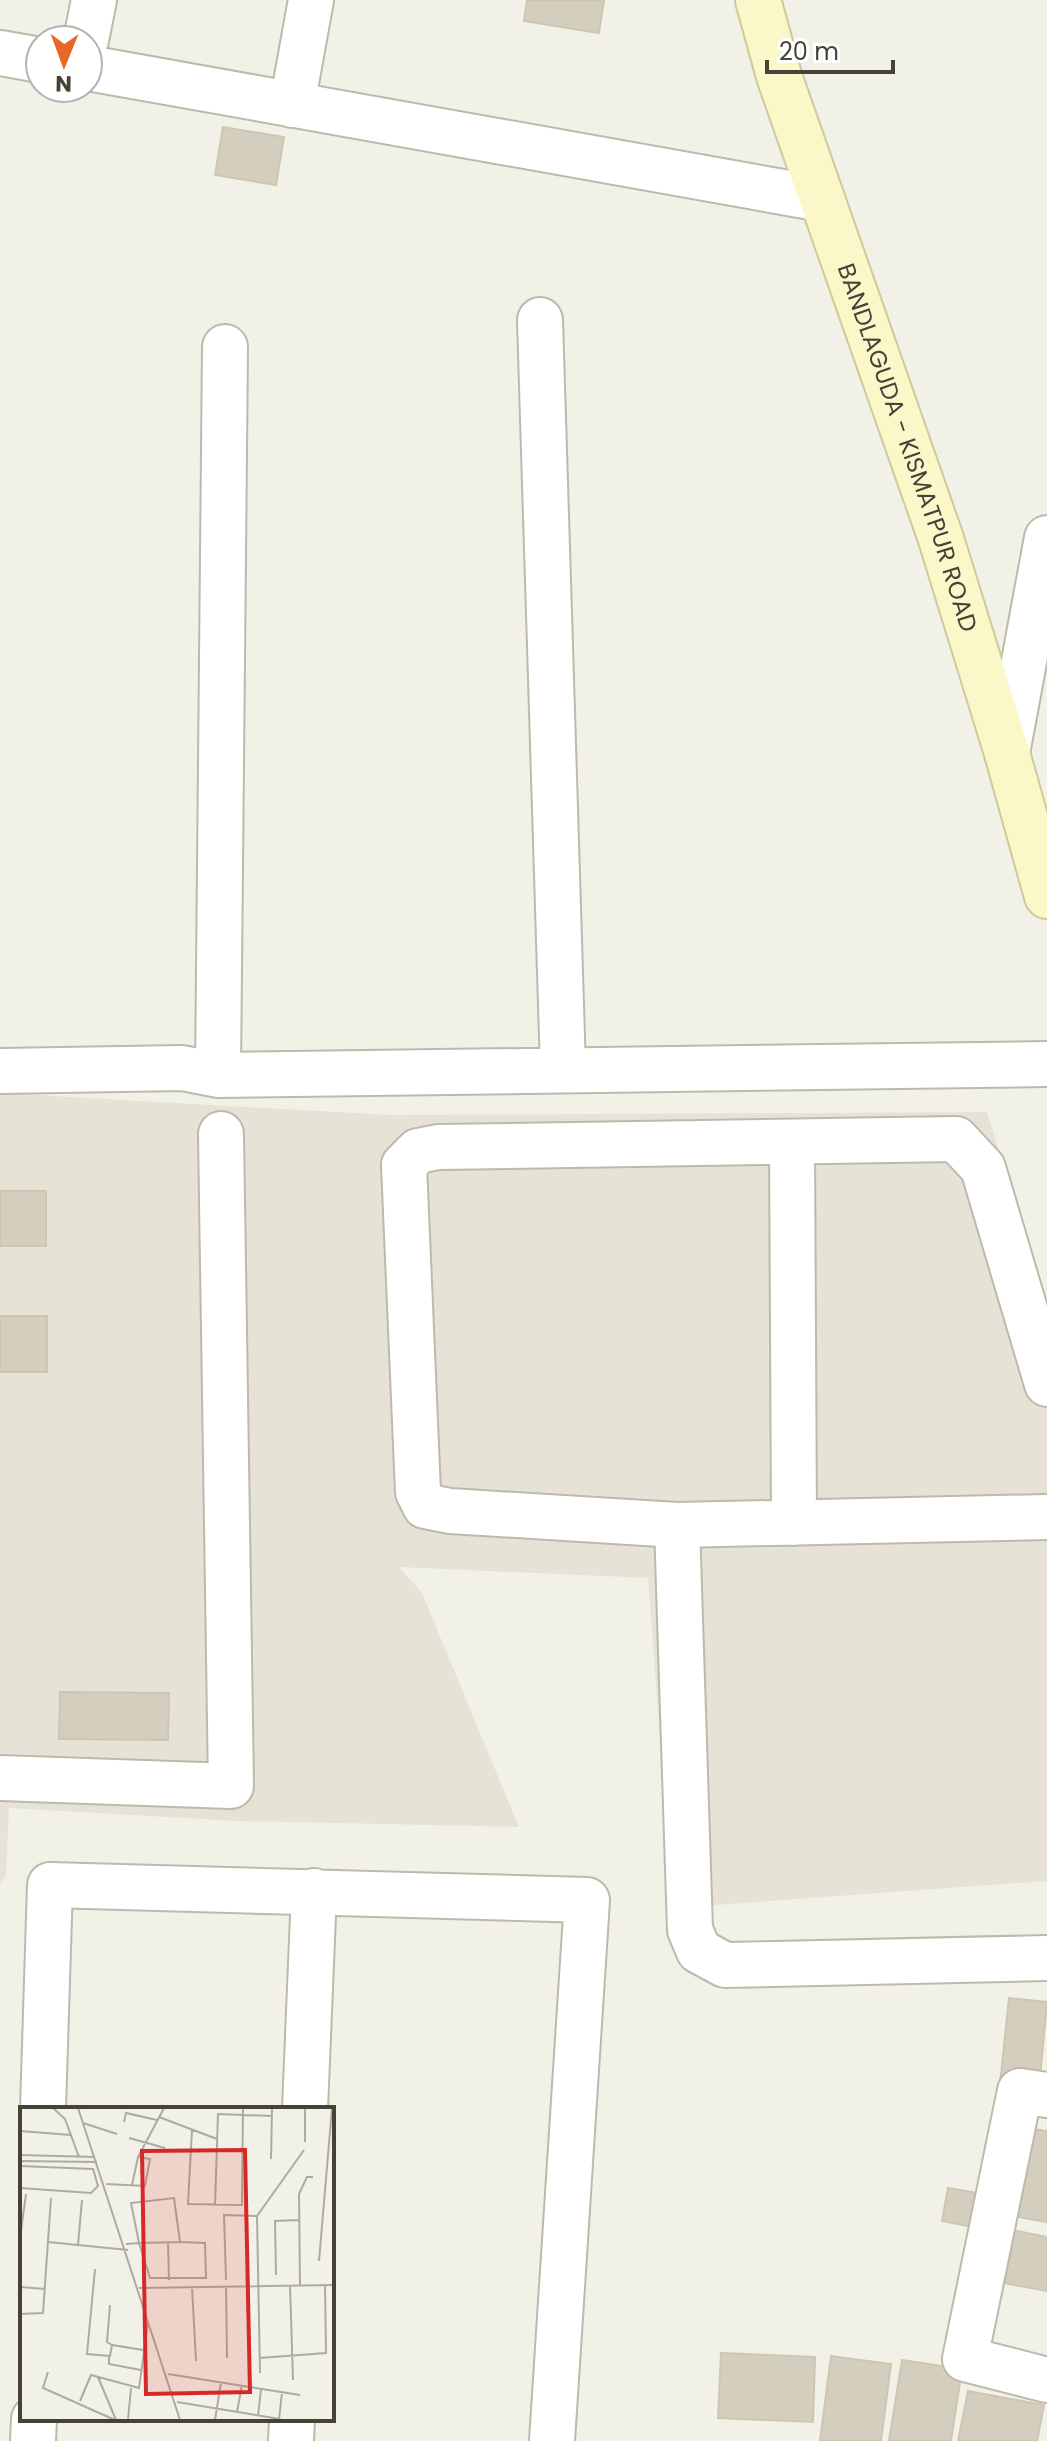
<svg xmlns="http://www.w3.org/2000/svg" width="1047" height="2441" viewBox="0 0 1047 2441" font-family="Poppins,sans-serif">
<rect width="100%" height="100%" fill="#f2f1e7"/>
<path fill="#e6e3d6" d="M0,1093L390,1115L987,1112L1047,1306V1881L673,1908L648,1578L399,1567L422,1593L519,1827L237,1821L9,1808L6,1876L0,1883Z"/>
<path fill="#d3cebe" stroke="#cdc7b1" stroke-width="2" d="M527,0H604L599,33L524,21Z
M223,127L284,137L276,185L215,175Z
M0,1191H46V1246H0Z
M0,1316H47V1372H0Z
M60,1692L169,1693L168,1740L59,1739Z
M1009,1998L1047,2002L1039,2088L1000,2084Z
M1034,2129L1047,2131V2222L1018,2217Z
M948,2188L984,2194L978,2228L942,2221Z
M1003,2228L1047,2237V2291L993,2281Z
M721,2353L815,2357L813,2422L718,2418Z
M831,2356L891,2364L881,2441H820Z
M902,2360L962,2369L951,2441H889Z
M968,2391L1044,2405L1037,2441H958Z"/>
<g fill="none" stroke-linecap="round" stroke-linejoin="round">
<defs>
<path id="street" d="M86,40L94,0
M0,53L40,60
M88,68L822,199
M292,105L311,0
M540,320L563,1070
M1007,753L1047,538
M0,1071L182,1068L218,1075L1047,1064
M218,1075L225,347
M792,1142L794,1523
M1047,1517L677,1525L690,1930L699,1951L725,1965L1047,1958
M677,1525L450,1511L425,1506L418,1492L404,1165L418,1151L438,1147L956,1139L983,1168L1047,1384
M0,1778L231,1786L221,1134
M1047,2095L1020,2091L965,2359L1047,2380
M43,2109L50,1885L587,1900L552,2441
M305,2109L314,1891
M33,2441L34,2419
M291,2441L292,2419"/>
<g id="secondary">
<path id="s1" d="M758,0L779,76L941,539L1007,753L1047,896"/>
</g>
</defs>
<use href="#street" stroke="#bdbaab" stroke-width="48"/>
<use href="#secondary" stroke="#ceca9a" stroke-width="48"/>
<use href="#street" stroke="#fff" stroke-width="44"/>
<use href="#secondary" stroke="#faf7c9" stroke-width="44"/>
</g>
<g text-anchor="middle" stroke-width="6" stroke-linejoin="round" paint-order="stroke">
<g font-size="24" fill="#454237" stroke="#fff">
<text dy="8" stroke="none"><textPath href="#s1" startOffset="472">BANDLAGUDA - KISMATPUR ROAD</textPath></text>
</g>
</g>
<g transform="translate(20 2107)">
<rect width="314" height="314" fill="#f2f1e7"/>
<path fill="none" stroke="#adaba1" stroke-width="2" d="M33,1L45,12L59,50M58,1L160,313M139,10L197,32M104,15L106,6L137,13M63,16L97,27M172,23L168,97L222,98L223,1M0,24L51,28M109,31L145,41M285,35V1M0,48L75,50M251,52L252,1M0,54L77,55M0,59L73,62L78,79L71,86L0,81M86,77L125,79L130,52L118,50M112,78L118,50L144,1M195,98L198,7L252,9M0,131L6,87M28,135L108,143M148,135L149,173M106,137L119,136L160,135L154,91L111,96L119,136L130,171H186L185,136L160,135M58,138L62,93M299,154L312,1M75,162L67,247L90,249L92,238L123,243M256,168L255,114L279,113M206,173L204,108L237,109M270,178L273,273M280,178L279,87L287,70H293M206,179L207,251M0,180L25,182M172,180L176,254M119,181L314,178M90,198L87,235L92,238M0,207L23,206L31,91M89,249V257L121,263M239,251L306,246L305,178M28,265L23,281L95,313M240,266L237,109L284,43M148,267L280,288M78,270L96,313M60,294L71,268L119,281L128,216M157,295L266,313M217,305L222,278M238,309L241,282M108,313L111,281M195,313L201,275M259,313L262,285"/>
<path fill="#d62828" fill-opacity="0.15" stroke="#d62828" stroke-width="4" d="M225,43L230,285L126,287L122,44Z"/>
<rect width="314" height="314" fill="none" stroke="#454237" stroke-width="4"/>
</g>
<g transform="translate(64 64) rotate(181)"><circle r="38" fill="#ffffff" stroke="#b5b3af" stroke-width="2"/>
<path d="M0-6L14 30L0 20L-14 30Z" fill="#e86828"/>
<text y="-12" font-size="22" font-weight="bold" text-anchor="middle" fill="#454237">N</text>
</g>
<path d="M767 60v12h126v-12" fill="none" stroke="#454237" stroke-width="4"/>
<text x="779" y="60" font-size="24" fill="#454237" stroke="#ffffff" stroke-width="6" paint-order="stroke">20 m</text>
</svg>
